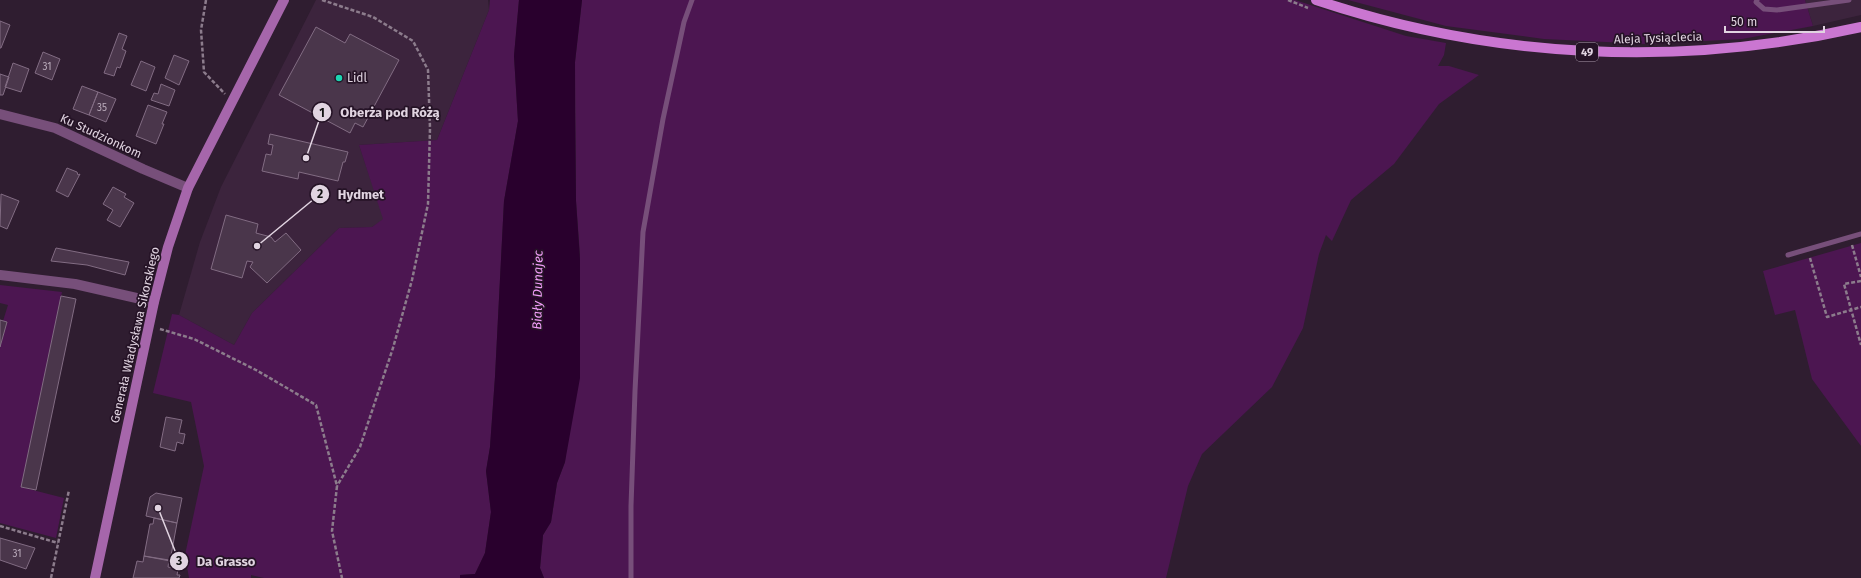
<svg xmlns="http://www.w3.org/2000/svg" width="1861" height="578" viewBox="0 0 1861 578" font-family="'Fira Sans',sans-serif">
<rect width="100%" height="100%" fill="#2f1d30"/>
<path fill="#3c243d" d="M316,0H488L489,10L437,140L359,145L384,219L372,227L339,228L252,313L234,345L179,315L200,242L221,187Z
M1805,0H1861V15L1813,26Z"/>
<path fill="#4c1651" d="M490,0H519L514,56L518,121L504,201L495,377L490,447L486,471L491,512L485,553L475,574L460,575V578H264L251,575V578H189L185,555L204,466L191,402L153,393L172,314L179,315L234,345L252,313L339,228L372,227L383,219L359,145L437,140L489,10Z
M582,0H1295L1406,36L1446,43L1444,55L1438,66H1449L1479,75L1439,104L1394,164L1351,200L1332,241L1326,235L1319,254L1303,328L1272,387L1202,454L1188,486L1166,578H544L540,568L543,535L551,522L557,483L565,462L580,255L576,201L575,62Z
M1348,0H1805L1813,26L1742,39L1647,44L1544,39L1446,26Z
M1861,243V446L1812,379L1795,310L1775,315L1763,271Z
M0,285L62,292L21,487L64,498L56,538L0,523V347L7,322L3,321L8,305L0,303Z"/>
<path fill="#29002d" d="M519,0H582L575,62V113L576,201L580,260V378L565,462L557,483L551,522L543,535L540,568L544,578H460V575L475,574L485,553L491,512L486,471L490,447L495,377L504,201L518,121L514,56Z"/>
<path fill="#4a364b" stroke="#826c83" d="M0,21L10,25L1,48H0Z
M316,27L345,43L350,34L399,60L363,127L355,123L350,133L279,95Z
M119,33L127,36L122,49L126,51L120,68L117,67L114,76L104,73Z
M43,52L60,59L52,80L35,73Z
M174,55L189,61L179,85L165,78Z
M141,61L155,67L146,91L131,85Z
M13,63L29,69L21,92L5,87Z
M0,74L9,77L3,95H0Z
M161,84L175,90L169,106L151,100L154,93L158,94Z
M82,86L98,92L89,115L73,109Z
M98,92L116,99L106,122L89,115Z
M148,105L167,112L162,124H164L156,144L136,136Z
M270,134L348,152L345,162H343L338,181L299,172L298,179L262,171L266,154L271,155L273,145L268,144Z
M67,168L77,172L78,175L80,174L68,197L56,191Z
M113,187L126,194L124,197L134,203L120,227L107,220L113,210L103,204Z
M1,194L19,201L7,229L0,226Z
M226,215L258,224L256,233L271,237L275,242L286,233L301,250L267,283L250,267L253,262L247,261L242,278L211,269Z
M56,248L129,262L125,275L87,265L51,261Z
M61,296L76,299L36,490L21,487Z
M0,320L7,322L0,347Z
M166,417L182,420L179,433L185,434L183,444L177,442L175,451L160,447Z
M156,493L182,498L177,523L146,516L150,497Z
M154,518L177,523L170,561L144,556L150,524H153Z
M0,538L35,548L26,569L0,560Z
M144,556L169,560L168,567L178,569L177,575H180L179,578H133L137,561L143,562Z"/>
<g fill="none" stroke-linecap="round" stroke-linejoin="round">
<path stroke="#8c7c8c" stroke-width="2.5" stroke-dasharray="4 2" stroke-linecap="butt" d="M206,0L201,30L204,72L225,94
M322,0L373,17L413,41L428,70L430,128L428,204L412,280L393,348L360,447L337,486
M1288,0L1308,8
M1852,245L1861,277
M1810,258L1827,317L1861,307
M1861,281L1844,284L1861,345
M160,329L194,339L256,370L316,405L337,486L332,531L342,578
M0,526L58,543
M51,578L69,490"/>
<path stroke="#774f7a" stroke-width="5" d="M1757,0L1756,2L1764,9L1777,10L1849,0
M1788,255L1861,234
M631,578V506L635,391L643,232L663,119L684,22L692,0"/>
<path stroke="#774f7a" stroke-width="10" d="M0,114L55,128L143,169L188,188
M0,275L75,284L154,302"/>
<path stroke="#a666ab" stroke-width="10" d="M95,578L154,302L168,247L188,188L284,0"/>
<path stroke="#ca76d1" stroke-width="10" d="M1316,0C1492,59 1680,68 1861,27"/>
</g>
<circle fill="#1dd5b1" stroke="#251326" stroke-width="1.5" cx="339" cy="78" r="4"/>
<g text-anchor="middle" stroke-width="3.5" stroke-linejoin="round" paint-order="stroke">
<g font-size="10" fill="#bbacbc">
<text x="47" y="70">31</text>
<text x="102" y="111">35</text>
<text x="17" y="557">31</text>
</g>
<rect fill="#251326" stroke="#a99aa9" stroke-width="1" x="1576" y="43" width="22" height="18" rx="3"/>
<g font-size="11" font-weight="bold" fill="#e1d4e1">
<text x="1587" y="56">49</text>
</g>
<g font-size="12" fill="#e1d4e1" stroke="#251326">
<text transform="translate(1658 38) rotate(-2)" y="4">Aleja Tysiąclecia</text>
<text transform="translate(101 136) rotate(25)" y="4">Ku Studzionkom</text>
<text transform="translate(135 335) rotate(-77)" y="4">Generała Władysława Sikorskiego</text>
</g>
<g font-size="12" fill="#e1d4e1" stroke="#251326" text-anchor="start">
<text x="347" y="82">Lidl</text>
</g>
<g font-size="13" font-style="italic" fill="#f29ef9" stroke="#251326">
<text transform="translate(537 290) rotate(-89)" y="5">Biały Dunajec</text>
</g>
</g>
<path fill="none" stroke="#e1d4e1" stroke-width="1.5" d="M306 158L322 112M257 246L320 194M158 508L179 561"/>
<g fill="#e1d4e1" stroke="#251326" stroke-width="1.5">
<circle cx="306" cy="158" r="4"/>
<circle cx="257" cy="246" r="4"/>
<circle cx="158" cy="508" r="4"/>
<circle cx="322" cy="112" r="10"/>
<circle cx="320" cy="194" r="10"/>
<circle cx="179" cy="561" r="10"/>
</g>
<g font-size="12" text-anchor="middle" font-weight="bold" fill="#111">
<text x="322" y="117">1</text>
<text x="320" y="198">2</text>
<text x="179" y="565">3</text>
</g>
<g font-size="13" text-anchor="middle" font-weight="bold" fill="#e1d4e1" stroke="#251326" stroke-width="3.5" stroke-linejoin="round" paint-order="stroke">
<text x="390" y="117">Oberża pod Różą</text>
<text x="361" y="199">Hydmet</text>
<text x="226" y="566">Da Grasso</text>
</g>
<path d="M1725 26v6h99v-6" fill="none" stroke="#e1d4e1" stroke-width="2"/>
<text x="1731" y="26" font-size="12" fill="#e1d4e1" stroke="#251326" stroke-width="3" paint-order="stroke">50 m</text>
</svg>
